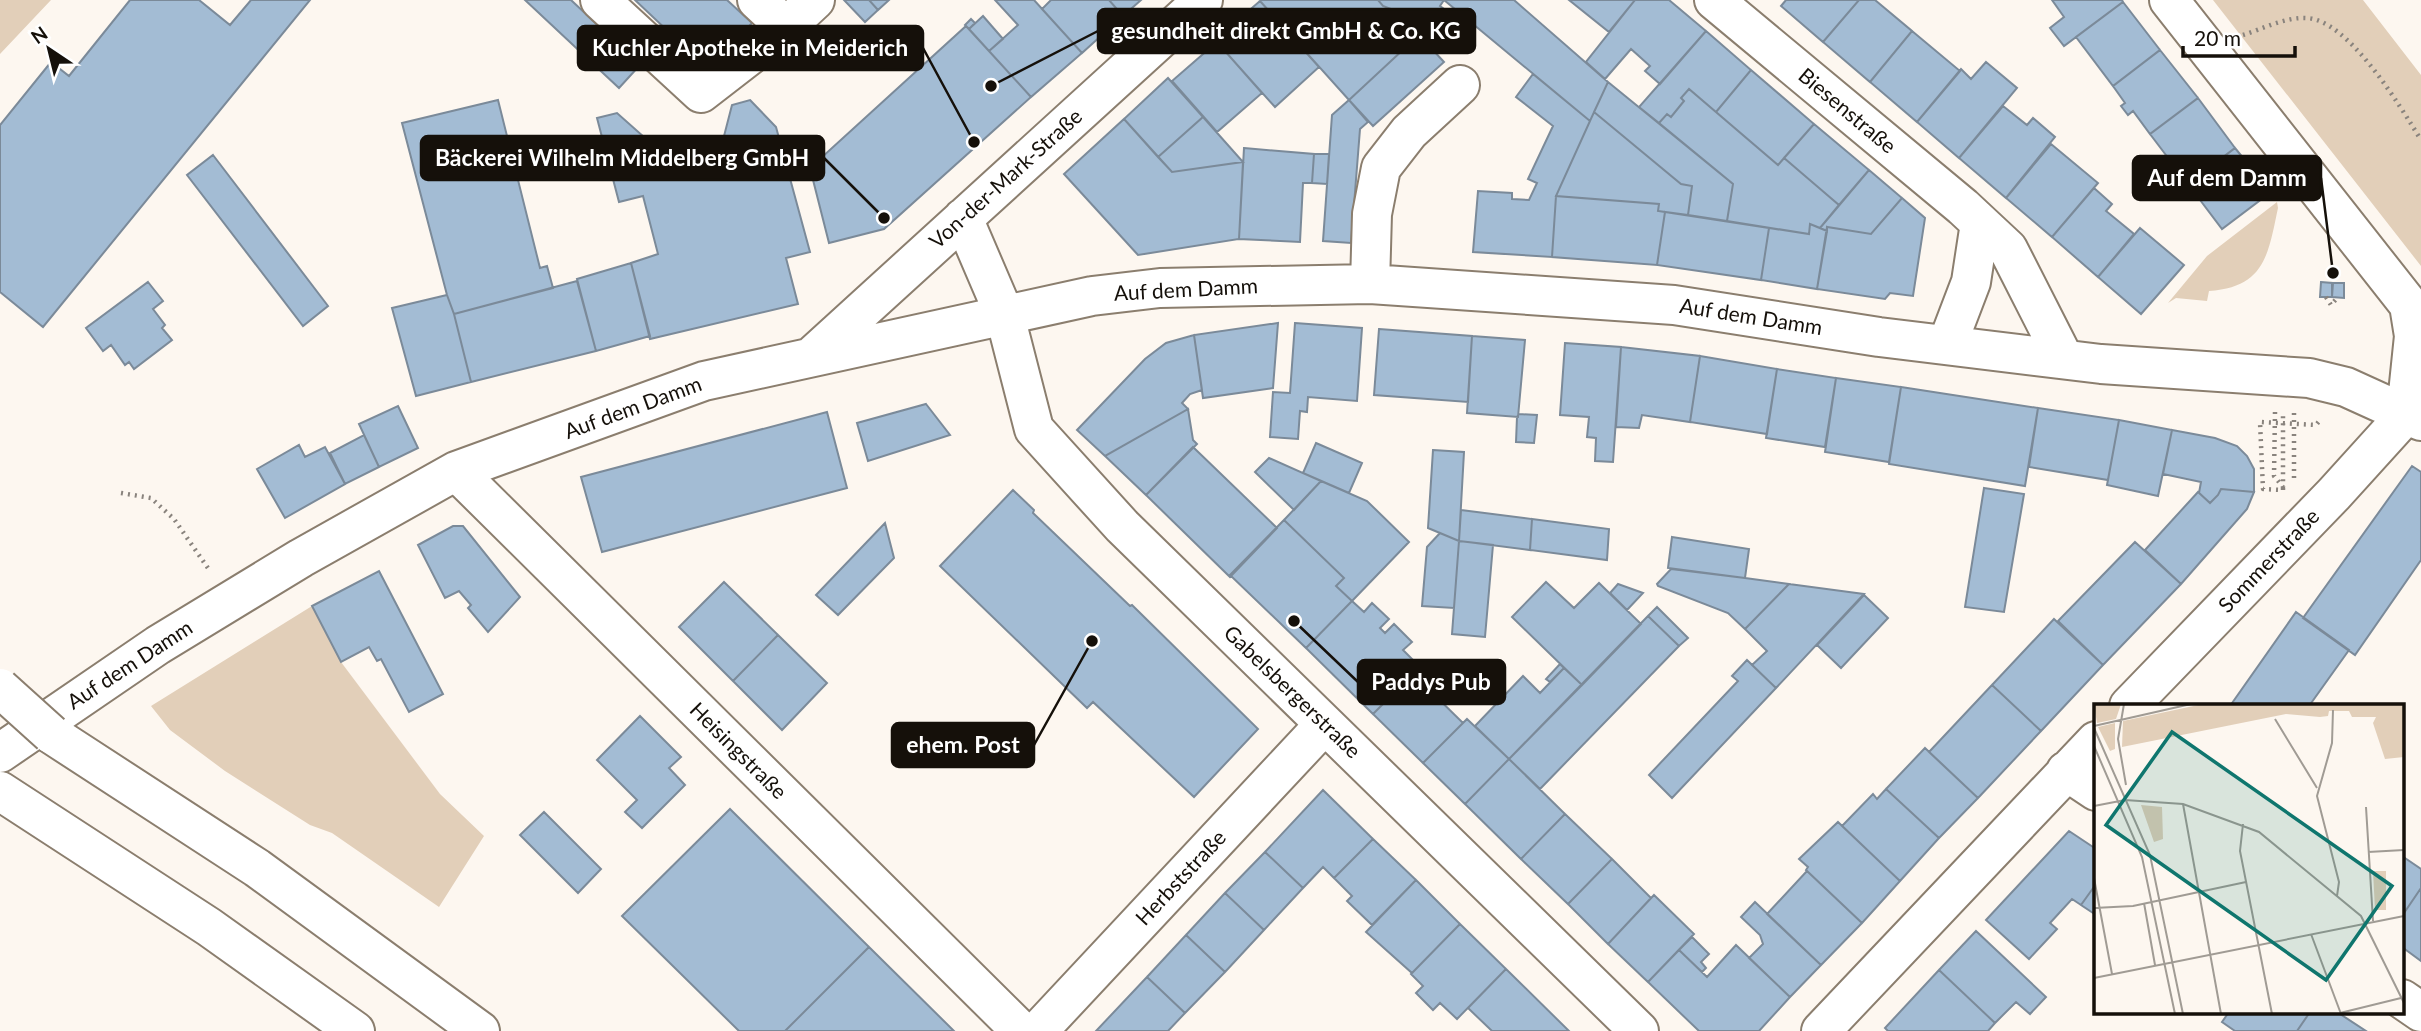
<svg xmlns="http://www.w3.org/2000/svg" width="2421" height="1031" viewBox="0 0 2421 1031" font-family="Lato,sans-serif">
<rect width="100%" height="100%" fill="#fdf7f0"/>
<path fill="#e2cfb9" d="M0,0H51L0,54Z
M2213,0H2363L2421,75V266Z
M2277,202L2278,208C2268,255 2265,287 2209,291L2207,301L2176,298L2168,303L2207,256Z
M312,606L341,662L440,794L484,836L439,907L332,833L310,825L225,771L170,730L151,706Z"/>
<path fill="#a3bcd4" stroke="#7b8a99" stroke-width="2" d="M130,0H199L230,25L251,0H310L43,327L0,292V125L51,62L69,76Z
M525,0H571L640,65L619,88Z
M635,0H727L752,23L709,70Z
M844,0H869L878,10L865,22Z
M869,0H889L878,10Z
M995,0H1034L1082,53L1031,97L989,51L1018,25Z
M1051,0H1109L1123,16L1082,53L1042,9Z
M1109,0H1141L1123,16Z
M1262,0H1378L1383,6L1399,12L1419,35L1349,100L1260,1Z
M1378,0H1444L1440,6L1447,11L1419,35L1399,12L1383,6Z
M1514,0L1608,82L1590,121L1444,0Z
M1569,0H1635L1609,32Z
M1635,0H1669L1706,31L1660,84L1645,71L1650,66L1631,49L1605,79L1586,62Z
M1786,0H1859L1823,42L1781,6Z
M1859,0H1875L1912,31L1870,82L1823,42Z
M2052,0H2122L2123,2L2064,46L2050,28L2064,17Z
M1260,1L1319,67L1275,107L1215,40Z
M2123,2L2160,50L2113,86L2076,37Z
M983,16L1003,39L989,51L969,29Z
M971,19L975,23L969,29L965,25Z
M966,26L1031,97L884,229L829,243L810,168Z
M1706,31L1751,70L1716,112L1689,89L1681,98L1684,101L1671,117L1667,114L1659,123L1639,107Z
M1912,31L1960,71L1917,122L1870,82Z
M1419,35L1444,62L1373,126L1349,100Z
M1217,42L1262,93L1217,132L1172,81Z
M2160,50L2198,98L2150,134L2133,111L2128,115L2121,106L2125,103L2113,86Z
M1986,62L2017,88L1959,158L1917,122L1961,69L1971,79Z
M1751,70L1814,124L1778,165L1716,112Z
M1533,74L1590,121L1556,196L1552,257L1473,252L1478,191L1512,193V199L1529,200L1537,183L1528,179L1553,126L1516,97Z
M1168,78L1203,117L1158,157L1124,119Z
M1608,82L1733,184L1727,221L1688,215L1692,186L1681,184L1594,112Z
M1689,89L1778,165L1784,158L1839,205L1820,228L1810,224L1809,234L1727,221L1733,184L1659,123L1667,114L1671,117L1684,101L1681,98Z
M2198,98L2235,148L2188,184L2150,134Z
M498,100L540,268L547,266L553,288L454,314L447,295L402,123Z
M750,100L776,127L810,252L786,258L798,304L650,339L631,263L658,254L643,196L619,202L597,118L617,113L653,145L656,158L723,140L732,105Z
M1349,100L1368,122L1360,129L1351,243L1323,241L1332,115Z
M2003,106L2027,125L2033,118L2055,137L2006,198L1959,158Z
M1594,112L1681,184L1692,186L1688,215L1658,211L1659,204L1556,196Z
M1203,117L1243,162L1172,172L1158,157Z
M1124,119L1172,172L1243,162L1239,239L1138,255L1064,174Z
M1814,124L1869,170L1839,205L1784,158Z
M2051,144L2098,183L2052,237L2006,198Z
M1244,148L1314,154L1312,183H1303L1300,242L1239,239Z
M2235,148L2271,192L2222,229L2188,184Z
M1314,154H1329L1327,184L1312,183Z
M213,155L328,306L303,326L187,175Z
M1869,170L1902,198L1871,234L1827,227V231L1820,228Z
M2094,188L2112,204L2106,211L2134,234L2098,277L2052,237Z
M1556,196L1659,204L1658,211L1665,212L1657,265L1552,257Z
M1902,198L1925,218L1913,296L1890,293L1885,299L1817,289L1827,227L1871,234Z
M1665,212L1769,228L1761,280L1657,265Z
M1810,224L1827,231L1817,289L1761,280L1769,228L1809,234Z
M2140,228L2184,265L2141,314L2098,277Z
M631,263L650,336L596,351L577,279Z
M577,281L596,351L471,382L454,314Z
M148,282L163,301L153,309L165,325L162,328L172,340L134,369L129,362L125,365L111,345L103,351L86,328Z
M2321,282L2332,283V297H2320Z
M2333,283H2344V298L2332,297Z
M447,295L454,314L471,382L416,396L392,308Z
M1278,323L1273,388L1203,398L1194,335Z
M1295,323L1362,328L1357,401L1308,397L1307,412L1300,411L1298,439L1270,437L1273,392L1290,393Z
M1379,329L1472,336L1468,402L1374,395Z
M1194,335L1202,390L1190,394L1182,403L1188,409L1105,456L1077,430L1145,359L1166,343Z
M1472,336L1525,340L1518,417L1467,413Z
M1565,343L1621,347L1613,462L1595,461L1596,438L1587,437L1589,417L1560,415Z
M1621,347L1700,356L1690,422L1642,415L1639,428L1616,427Z
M1700,356L1777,369L1767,434L1690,422Z
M1777,369L1836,378L1825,447L1766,438Z
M1836,378L1901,387L1889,462L1825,452Z
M1901,387L2038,408L2025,486L1889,464Z
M926,404L950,435L868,461L857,423Z
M398,406L418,448L379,467L359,424Z
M2038,408L2119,420L2108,480L2029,467Z
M1188,409L1193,440L1197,444L1146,495L1105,456Z
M827,412L847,488L602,552L581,477Z
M1519,414L1537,415L1534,443L1516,442L1517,417Z
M2119,420L2172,430L2158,496L2107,485Z
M2172,430L2215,438L2237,446L2247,456L2254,469V492L2221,489L2218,495L2210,503L2199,493L2201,482L2163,474Z
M364,435L379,467L345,484L330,453Z
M1316,443L1362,463L1349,493L1303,473Z
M299,445L305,457L325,447L345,484L285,518L257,469Z
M1193,447L1277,528L1230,577L1146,495Z
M1433,450L1464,452L1459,541L1428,528Z
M1269,458L1321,481L1294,510L1255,472Z
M2412,466L2421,472V560L2355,655L2303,618Z
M1321,481L1367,501L1409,542L1352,601L1336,586L1344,578L1284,520Z
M1984,488L2024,494L2004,612L1965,607Z
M2221,489L2254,492L2247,509L2181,584L2145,550L2198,492L2210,503L2218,495Z
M1013,490L1034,510L1033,513L1130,606L1132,605L1258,729L1194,797L1093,702L1087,708L940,566Z
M1461,510L1532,519L1530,550L1459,541Z
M1532,519L1609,529L1607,560L1530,550Z
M1284,520L1344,578L1336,586L1352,601L1306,648L1230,575Z
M885,523L894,558L838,615L816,595Z
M453,526H463L520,597L488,632L468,608L471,605L459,591L445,598L418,545Z
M1440,533L1459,541L1454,608L1422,606L1427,547Z
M1672,537L1749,549L1745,578L1668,568Z
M1459,541L1493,545L1485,637L1452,634Z
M2135,542L2181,584L2103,665L2058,621Z
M1671,569L1745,578L1789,584L1745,629L1728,613L1658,586L1657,584Z
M379,571L443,694L409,712L381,659L377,661L369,647L341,662L312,606Z
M724,582L778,635L733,681L679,627Z
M1546,582L1574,608L1599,583L1641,624L1582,685L1512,617Z
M1618,584L1643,593L1627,610L1610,593Z
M1789,584L1864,594L1776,688L1752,665L1767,651L1745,629Z
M1864,595L1888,618L1841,668L1817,645Z
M1352,601L1364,612L1372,603L1389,619L1380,628L1385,633L1394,624L1412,642L1403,650L1420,667L1373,714L1306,648Z
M1657,607L1688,638L1679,646L1648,616Z
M2296,612L2349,650L2309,706H2230Z
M1648,616L1679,646L1540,789L1509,759Z
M2054,619L2103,665L2041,731L1992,685Z
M778,635L827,683L782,730L733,681Z
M1747,660L1776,688L1672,798L1649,775L1738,681L1732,676Z
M1560,664L1564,668L1550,682L1546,679Z
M1564,668L1582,685L1509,759L1475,726L1523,676L1540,693Z
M1413,674L1463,723L1423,763L1373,714Z
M1992,685L2041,731L1978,798L1929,752Z
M640,716L681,757L669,768L685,785L642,828L625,812L637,800L597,760Z
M1467,719L1509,759L1465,804L1423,763Z
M1925,748L1978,798L1939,838L1886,789Z
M1509,759L1565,814L1521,859L1465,804Z
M1886,789L1939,838L1900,881L1842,826L1873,794L1877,799Z
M1323,790L1373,839L1334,878L1323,867L1303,888L1265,852Z
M730,809L869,947L785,1031H739L622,916Z
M544,812L601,869L578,893L520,835Z
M1565,814L1612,859L1568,904L1521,859Z
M1838,822L1900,881L1862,923L1806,870L1808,867L1799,859Z
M2069,831L2096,849V884L2081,905L2072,899L2050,923L2057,929L2029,959L1986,920Z
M1373,839L1416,880L1372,925L1347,901L1352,896L1334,878Z
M1265,852L1303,888L1264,930L1225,893Z
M2402,856L2421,869V888L2402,916Z
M1612,859L1651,898L1608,944L1568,904Z
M1807,871L1862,923L1821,965L1767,914Z
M1416,880L1460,924L1412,973L1366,932Z
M2096,884V915L2081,905Z
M2421,888V961L2402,947V916Z
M1225,893L1264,930L1225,972L1186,935Z
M1654,895L1694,934L1648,982L1608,944Z
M1755,902L1821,965L1790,997L1749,958L1763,944L1760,935L1741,917Z
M1460,924L1506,969L1457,1019L1440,1003L1433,1010L1416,993L1423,986L1411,974Z
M1976,931L2046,997L2030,1014L2016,1002L1995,1023L1939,970Z
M1186,935L1225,972L1185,1013L1147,977Z
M1692,937L1709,954L1701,962L1706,968L1702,972L1679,950Z
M1736,945L1790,997L1759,1031H1699L1648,982L1679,950L1707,977Z
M869,947L954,1031H785Z
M1506,969L1569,1031H1492L1468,1008Z
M1939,970L1995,1023L1988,1031H1888L1885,1028Z
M1147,977L1185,1013L1168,1031H1096Z
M2229,1012H2310L2297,1031H2235L2222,1022Z
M2310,1012H2337L2366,1031H2297Z"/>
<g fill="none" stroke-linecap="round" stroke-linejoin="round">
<defs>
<path id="minor" d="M600,0L701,93L786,27L815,0
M757,0L786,27
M1714,0L1963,207L2008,249L2064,359
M2169,0L2409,305L2421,316
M963,218L1005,316L1034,429L1122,526L1639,1031
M1370,284L1372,214L1381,168L1409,132L1460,85
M1947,345L1971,282L1980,223
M811,357L1203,0
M2406,413L2414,336L2409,305
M456,471L1021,1031
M2129,706L2334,494L2421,398
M0,753L158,645L301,558L456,471L704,381L1092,296L1160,288L1370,284L1674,305L1879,337L2101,364L2309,378L2346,387L2421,421
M2066,771L2096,791
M2402,999L2421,1012
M1038,1031L1324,725
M1821,1031L2096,741"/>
<path id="highway" d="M51,734L257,868L480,1031
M0,791L209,927L355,1031"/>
</defs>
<use href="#minor" stroke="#8b7e6e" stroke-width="42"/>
<use href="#highway" stroke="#8b7e6e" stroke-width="42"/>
<path stroke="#89837d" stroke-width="4.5" stroke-dasharray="2 5" stroke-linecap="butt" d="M2243,35C2262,29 2285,17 2306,18C2348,19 2400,106 2421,140
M2326,297L2331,305L2338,297
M2275,412L2274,476L2283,487V413
M2294,478V413
M2283,488V490L2263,489L2260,422L2316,425L2320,420
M121,493L151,498L174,519L210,571"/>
<use href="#minor" stroke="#fff" stroke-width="38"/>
<use href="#highway" stroke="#fff" stroke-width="38"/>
<defs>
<path id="highway-bridge" d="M0,688L51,734"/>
</defs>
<use href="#highway-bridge" stroke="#8b7e6e" stroke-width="42" stroke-linecap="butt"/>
<use href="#highway-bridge" stroke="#fff" stroke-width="38"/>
</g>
<g text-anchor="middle" stroke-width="7" stroke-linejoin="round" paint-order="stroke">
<g font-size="21" fill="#15100a" stroke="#fff">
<text transform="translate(1847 111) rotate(40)" y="7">Biesenstraße</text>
<text transform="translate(1006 179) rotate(-42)" y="7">Von-der-Mark-Straße</text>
<text transform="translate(1186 290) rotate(-3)" y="7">Auf dem Damm</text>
<text transform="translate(1751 317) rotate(9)" y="7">Auf dem Damm</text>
<text transform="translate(633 408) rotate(-20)" y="7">Auf dem Damm</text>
<text transform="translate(2269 561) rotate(-46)" y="7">Sommerstraße</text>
<text transform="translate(130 665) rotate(-33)" y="7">Auf dem Damm</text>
<text transform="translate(1292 692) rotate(44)" y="7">Gabelsbergerstraße</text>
<text transform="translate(738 751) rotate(45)" y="7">Heisingstraße</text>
<text transform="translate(1181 878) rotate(-47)" y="7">Herbststraße</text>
</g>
</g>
<g transform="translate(2094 704)">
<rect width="310" height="310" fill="#fdf7f0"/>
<path d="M0,0H27L22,15L3,19ZM109,0H310V53L291,55L279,19L282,13H258L255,7H235L234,12L226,13L192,10L28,43L29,17ZM21,19V45L16,47L4,23ZM47,101L68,103L69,135L60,138ZM279,167H292V206H281Z" fill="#e2cfb9"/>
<path fill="none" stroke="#a09b94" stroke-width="2" d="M30,0L24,35L32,81M239,6L238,39L223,92L245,178L243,192M181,15L223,84M0,22L97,0M0,24L56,151L89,310M0,42L48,153L81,310M89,100L127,310M0,102L31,96L89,100L165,128L267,212L310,299M272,103L279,217M149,120L146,147L178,310M274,148L310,146M0,174L18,270M50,199L61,261M0,204L39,202L152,178M217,230L247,310M0,274L310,212M246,309L307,294"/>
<path fill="#0f766e" fill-opacity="0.15" stroke="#0f766e" stroke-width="3.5" d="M78,28L298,182L232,276L12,121Z"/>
<rect width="310" height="310" fill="none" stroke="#15100a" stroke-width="3.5"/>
</g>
<path fill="none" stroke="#15100a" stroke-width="2.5" d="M991 86L1098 31M974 142L923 48M884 218L824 158M2333 273L2321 178M1294 621L1358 682M1092 641L1034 745"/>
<g fill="#15100a" stroke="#fff" stroke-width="2.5">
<circle cx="991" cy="86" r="7"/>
<circle cx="974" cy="142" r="7"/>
<circle cx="884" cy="218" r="7"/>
<circle cx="2333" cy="273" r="7"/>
<circle cx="1294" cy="621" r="7"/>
<circle cx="1092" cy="641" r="7"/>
</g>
<g fill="#15100a" stroke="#15100a" stroke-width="2.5">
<rect x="1098" y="9" width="377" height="44" rx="7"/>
<rect x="578" y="26" width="345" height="44" rx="7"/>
<rect x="421" y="136" width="403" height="44" rx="7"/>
<rect x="2133" y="156" width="188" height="44" rx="7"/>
<rect x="1358" y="660" width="147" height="44" rx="7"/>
<rect x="892" y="723" width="142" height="44" rx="7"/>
</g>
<g font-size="23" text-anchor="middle" font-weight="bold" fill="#fff">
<text x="1286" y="39">gesundheit direkt GmbH &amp; Co. KG</text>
<text x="750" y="56">Kuchler Apotheke in Meiderich</text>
<text x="622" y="166">Bäckerei Wilhelm Middelberg GmbH</text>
<text x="2227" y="186">Auf dem Damm</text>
<text x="1431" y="690">Paddys Pub</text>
<text x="963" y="753">ehem. Post</text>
</g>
<g transform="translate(49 49) rotate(325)" stroke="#ffffff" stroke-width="5" paint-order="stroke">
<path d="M0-5L12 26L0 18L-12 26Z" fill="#15100a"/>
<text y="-10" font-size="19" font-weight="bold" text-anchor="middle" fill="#15100a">N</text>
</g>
<path d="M2183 46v10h112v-10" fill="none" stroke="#15100a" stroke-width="3.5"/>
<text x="2194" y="46" font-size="21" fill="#15100a" stroke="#ffffff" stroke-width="5" paint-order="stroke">20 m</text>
</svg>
